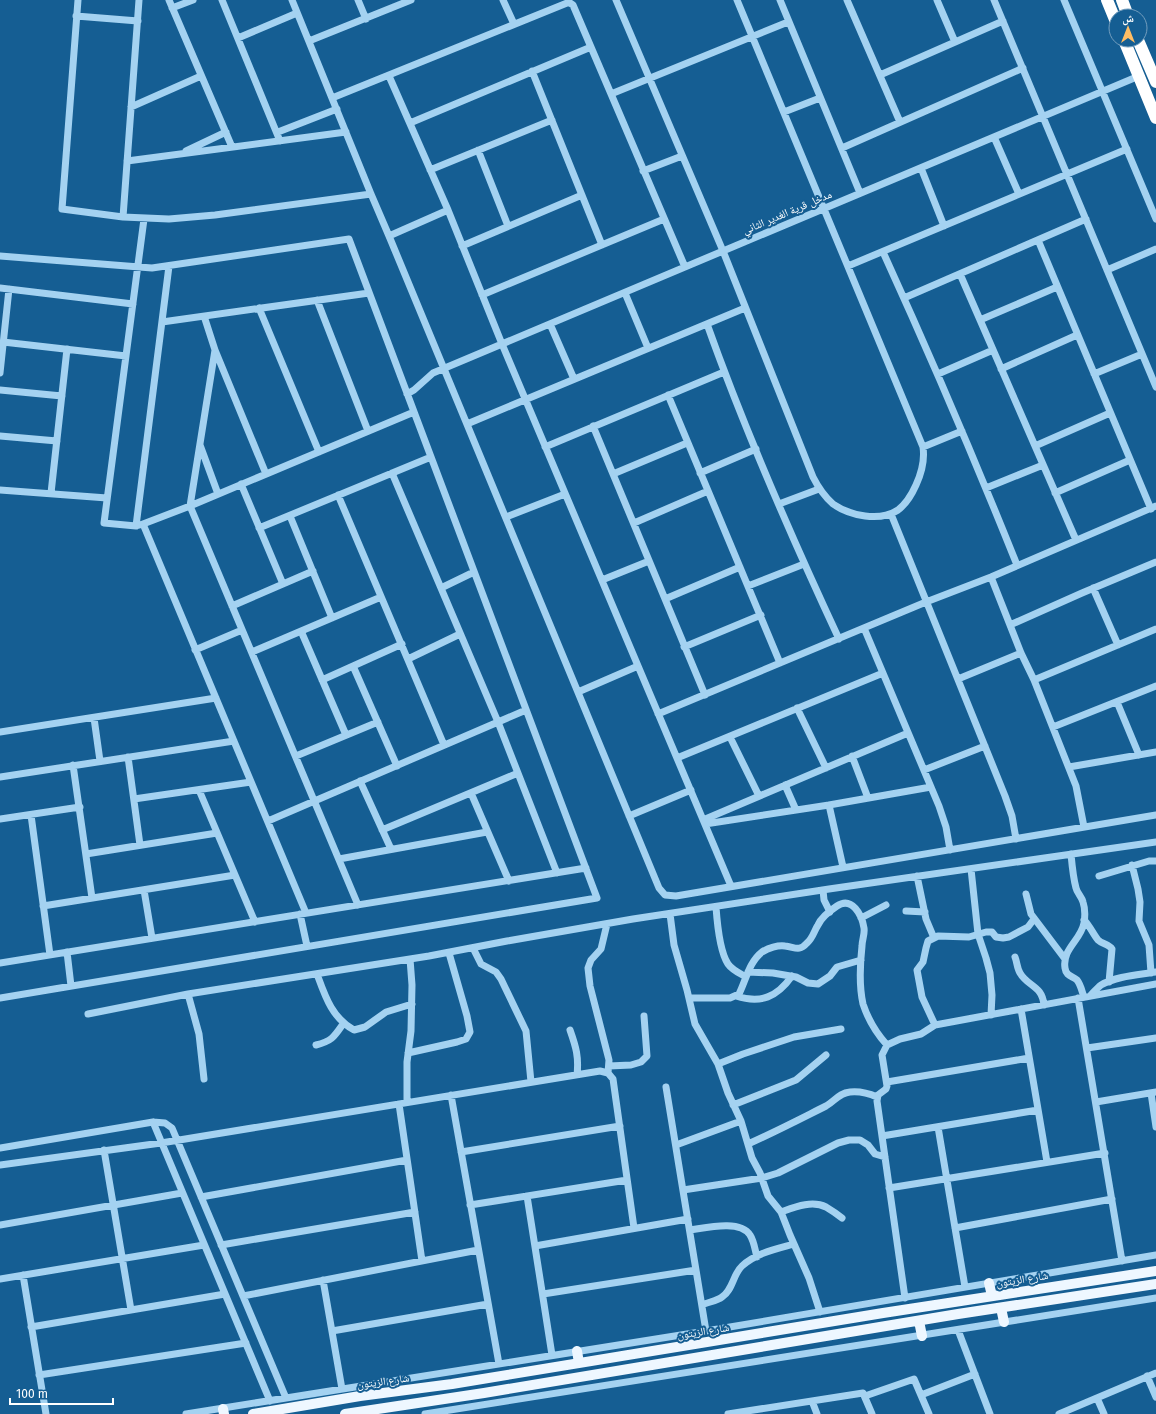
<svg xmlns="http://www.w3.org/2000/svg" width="1156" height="1414" viewBox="0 0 1156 1414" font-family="'Fira Sans','Noto Naskh Arabic',sans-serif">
<rect width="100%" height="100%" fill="#155e93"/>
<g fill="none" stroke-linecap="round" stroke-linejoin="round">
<path stroke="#a4d2f1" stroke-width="7" d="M78,0L62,209L123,217L169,219L215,215L371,194
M169,0L232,147
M222,0L280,141
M292,0L371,194L389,236L659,888L665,895L676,896L1156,815
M358,0L366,19
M503,0L514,24
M616,0L723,251L813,477C818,487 824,496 833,504C850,516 880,522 898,510C906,504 912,494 916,485C922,472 925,461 923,447L737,0
M780,0L860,193
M847,0L900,122
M937,0L955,42
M994,0L1156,387
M1064,0L1156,219
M172,8L193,0
M76,16L138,21
M238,38L297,13
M309,41L411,0
M532,71L602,245
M880,75L1003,21
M389,76L448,210L502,344L731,886
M611,94L788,22
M332,98L567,3H570L573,5L685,267
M131,107L201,76
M784,112L820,98
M410,123L591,47
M278,132L337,109
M994,137L1019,194
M842,148L1023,68
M478,150L508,226
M186,151L226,132
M127,161L346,132
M921,168L944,226
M430,170L552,120
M643,171L682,156
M123,217L139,0
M144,219L104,523L136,526L143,524L190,506L414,412
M389,236L448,210
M1038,240L1151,509
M462,246L582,195
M883,252C930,355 975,460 1017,565
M0,256L152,268L349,239L597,898L0,998
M848,266L1127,149
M1107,270L1156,249
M960,274L1076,540
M0,288L133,304
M625,293L648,348
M482,295L664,219
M904,298L1086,219
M317,300L368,431
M259,308L319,452
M204,316L215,350L190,506L358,905
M980,320L1057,287
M162,322L369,293
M550,324L574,379
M707,324C745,431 791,536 839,639
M3,342L126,356
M215,350L266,474
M1001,369L1077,335
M0,373L9,289
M938,374L993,350
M1094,374L1142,354
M0,390L62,396
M407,394L414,390L433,373L1139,76
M668,395L780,663
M467,424L745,308
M593,426L705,695
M0,436L57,441
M200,445L218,494
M1035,446L1110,413
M545,447L724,372
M923,447L962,431
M392,473L498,722L557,873
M700,473L756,449
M613,474L687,443
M241,484L283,584
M986,488L1043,465
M0,490L107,498
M51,493L67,349
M1055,493L1130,460
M338,495L444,745
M779,504L819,489
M891,514L1005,796L1012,816L1016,839
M290,516L332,618
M506,517L565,494
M634,523L708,491
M143,524L306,913
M136,526L169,266
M259,528L431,457
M991,577L1021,653L1034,680L1076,786L1084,827
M602,580L649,561
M748,586L804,564
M441,588L474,572
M1093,588L1118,645
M665,599L740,567
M232,606L313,571
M1010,625L1082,593L1156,562
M864,628L939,806L946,827L950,850
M301,631L346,735
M684,647L761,615
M195,650L242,630
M252,652L381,597
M408,659L460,634
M353,666L397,766
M958,679L1021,653
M322,680L402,644
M1034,680L1156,629
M578,692L638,666
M1117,702L1139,755
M797,708L826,768
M658,714L926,602L991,577L1156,506
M94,718L100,761
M1053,727L1156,686
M0,732L216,698
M730,737L759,796
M296,756L378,722
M852,756L868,798
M128,757L140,845
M677,758L883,673
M73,765L92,898
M1069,767L1156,752
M924,770L985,746
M0,777L234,741
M360,781L391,849
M785,785L796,810
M199,790L255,922
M471,793L509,881
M134,799L251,782
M829,805L843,867
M31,815L50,955
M629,816L691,790
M0,819L80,807
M703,820L908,733
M268,821L526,710
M705,824L829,805L931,787
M382,830L518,773
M86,854L217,833
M1071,854C1072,865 1073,877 1076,888C1077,893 1082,897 1083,902C1085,908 1085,917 1084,923C1081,940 1062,949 1065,968C1066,976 1072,976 1077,980C1081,985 1082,992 1084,997
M339,859L487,832
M1132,865L1138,889L1140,902L1139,921L1149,945L1151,973
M971,869L978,934L986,958L990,973L992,995L991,1015
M917,876L926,919L934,938
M1099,876L1149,861H1156
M144,890L152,938
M823,890L824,900L830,912
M1026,894L1031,914L1065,959
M43,906L235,875
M716,907C717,921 720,952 728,964C732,970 741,974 746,977
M906,911L925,912
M300,914L307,946
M670,914L674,945L687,990L695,1024L718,1064L728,1093L741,1121L752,1158L760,1173L768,1196L781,1212L790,1235L809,1278L820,1312
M861,918L886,905
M1084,920C1090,926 1093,934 1098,940C1102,944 1109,944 1112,949L1109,982
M607,924L601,949L591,960L588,968L590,986L609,1060L608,1073
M473,948L481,964L496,972L501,979L526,1031L531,1082
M67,952L71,986
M1015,957C1017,962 1017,968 1020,973C1028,987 1042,985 1044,1005
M0,963L586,868
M748,972L773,973L796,977L808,983L818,984L830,976L837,967L861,960
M317,974C325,996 332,1018 354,1030L365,1027L386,1012L412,1004
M188,994L199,1034L204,1079
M736,996C761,1004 777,997 792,976
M1090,996C1093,993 1097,988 1101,985C1117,976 1138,975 1156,972
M689,998H730L739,994C746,980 749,962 762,952C768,948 778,945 785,946C795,947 799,952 807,943C813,938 814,931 818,925C821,918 831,910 837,906C852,896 862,915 864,928C865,934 862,940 862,946C860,964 859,986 863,1004C868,1019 877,1034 887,1045
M1078,998L1122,1261
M1021,1009L1047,1162
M88,1014L188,994L429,956L507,941L633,919L829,889L1156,842
M935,1025L922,997L917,970L923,962L926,948L928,941L938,936L969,937L986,932H992L996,937L1003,938L1009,937L1028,927L1034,919
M570,1030C576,1047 579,1057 577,1075
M316,1045C332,1041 334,1037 343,1024
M1087,1048L1156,1038
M408,1053L457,1042L466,1039L470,1032L467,1016L449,953
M718,1064L743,1054L794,1037L841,1029
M609,1066L631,1065L641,1062L647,1056L644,1016
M887,1082L1029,1058
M666,1087L706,1331
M1151,1093L1156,1127
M451,1095L499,1364
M407,1102V1062L411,1031L412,985L410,959
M1096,1102L1156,1092
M399,1104L422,1261
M733,1105L796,1080L826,1055
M153,1122L270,1401
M938,1127L965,1287
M882,1136L1038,1110
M748,1144C775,1132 800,1119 826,1106C835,1101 839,1093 850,1092C860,1091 868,1093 877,1097
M676,1145L741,1121
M0,1148L153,1122L165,1123L172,1128L286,1398
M104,1150L131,1310
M461,1152L620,1126
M0,1165L161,1143L600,1071L608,1073L613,1079L634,1228
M889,1188L1105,1153
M683,1190L762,1178L778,1173L838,1143L849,1140H860L868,1145L875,1154L885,1157
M527,1196L552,1355
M201,1197L407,1160
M470,1205L627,1180
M781,1212C795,1207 812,1200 826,1207C831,1210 837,1214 842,1218
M0,1225L182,1193
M955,1228L1112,1199
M690,1230C705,1228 740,1219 750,1235C754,1241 755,1250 757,1257
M221,1245L415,1212
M535,1246L688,1219
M23,1275L46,1414
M0,1279L204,1245
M323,1280L342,1389
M543,1294L696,1270
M243,1296L478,1250
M905,1298L877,1101L878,1095L886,1089L887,1086L882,1055L887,1045L900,1039L921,1034L935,1025L1156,984
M702,1305C708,1302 717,1301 722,1297C733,1290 733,1274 742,1266C756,1253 776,1249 794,1244
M31,1327L225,1294
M958,1330L990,1414
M332,1331L488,1304
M39,1375L246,1343
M1147,1376L1156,1397
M921,1395L975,1374
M865,1396L914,1379L929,1414
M1097,1398L1104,1414
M812,1401L817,1414
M186,1414L706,1331L1156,1255
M425,1414L1156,1298
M728,1414L863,1393L872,1414
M1059,1414L1156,1373"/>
<path stroke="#eef7ff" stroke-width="10" d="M989,1283L992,1296
M1001,1308L1004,1322
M919,1321L922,1336
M577,1351L579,1363
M223,1409L224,1414
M253,1414L360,1396L452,1384L883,1313L1156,1271
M345,1414L484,1393L958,1314L1156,1284"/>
<path stroke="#fff" stroke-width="12" d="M1107,0L1116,22
M1122,0L1128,16
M1124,40L1156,118
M1138,40L1156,82"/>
</g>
<g text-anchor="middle" stroke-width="4" stroke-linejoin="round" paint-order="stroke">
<g font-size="11" fill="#fff" stroke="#155e93">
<text transform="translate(787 212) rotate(-23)" y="4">مدخل قرية الغدير الثاني</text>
<text transform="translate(1022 1279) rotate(-9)" y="4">شارع الزيتون</text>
<text transform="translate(703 1331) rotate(-9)" y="4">شارع الزيتون</text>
<text transform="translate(383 1381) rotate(-8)" y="4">شارع الزيتون</text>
</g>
</g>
<g transform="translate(1128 28)"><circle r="19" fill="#155e93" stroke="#739ebe"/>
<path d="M0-3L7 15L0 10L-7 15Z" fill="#ffbd64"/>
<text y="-6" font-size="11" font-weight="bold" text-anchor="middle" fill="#ffffff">ش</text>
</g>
<path d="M10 1398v6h103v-6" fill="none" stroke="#ffffff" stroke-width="2"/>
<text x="16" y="1398" font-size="12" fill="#ffffff" stroke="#155e93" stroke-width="3" paint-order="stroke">100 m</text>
</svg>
